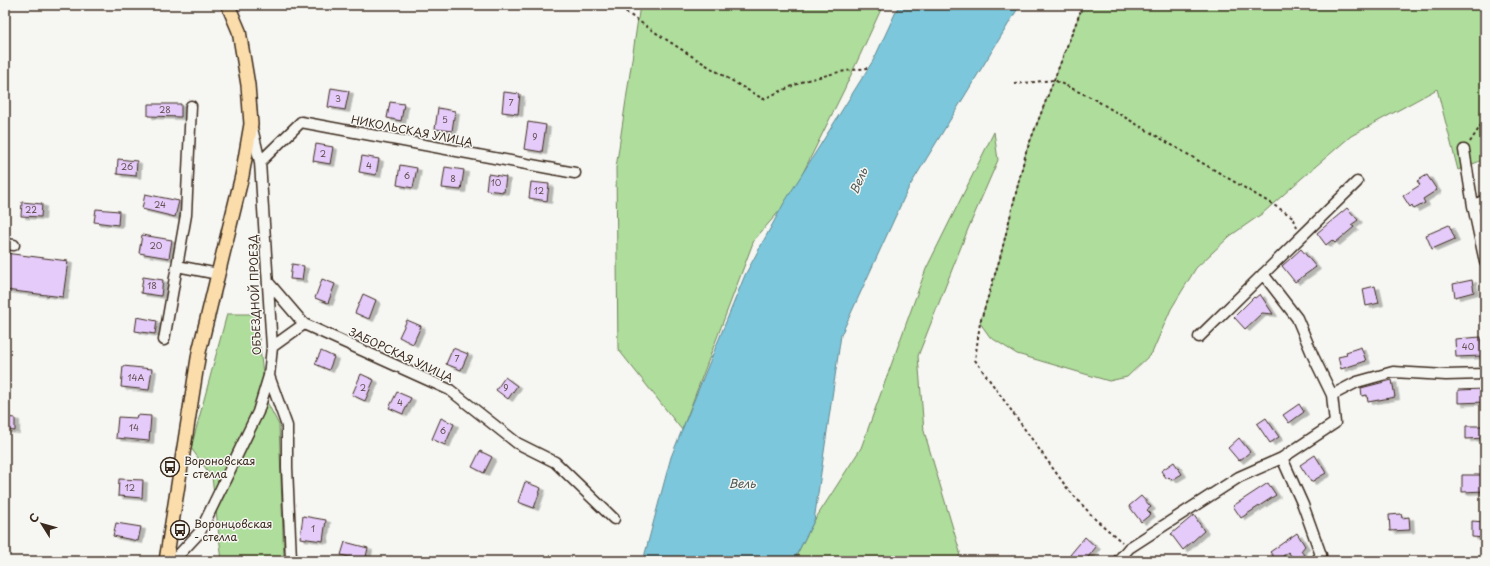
<svg xmlns="http://www.w3.org/2000/svg" width="1490" height="566" viewBox="0 0 1490 566" font-family="'Playpen Sans',sans-serif">
<defs>
<filter id="shadow"><feDropShadow dx="4.5" dy="2.5" stdDeviation="0" flood-color="#0004"/></filter>
</defs>
<rect width="100%" height="100%" fill="#f6f6f2"/>
<filter id="ink" filterUnits="userSpaceOnUse"><feTurbulence type="fractalNoise" baseFrequency=".025" numOctaves="2"/><feDisplacementMap in="SourceGraphic" scale="8" xChannelSelector="R" yChannelSelector="G"/><feConvolveMatrix kernelMatrix="1 2 1 2 8 2 1 2 1" color-interpolation-filters="sRGB"/></filter>
<g filter="url(#ink)">
<path fill="#aedd9c" stroke="#74845d" d="M640,5H883L844,90L790,199L754,240L682,430L618,349L616,168Z
M1083,5H1485V159L1458,170L1437,89L1351,136L1302,178L1263,213L1230,236L1196,268L1171,309L1152,353L1127,377L1109,381L1017,354L990,337L980,323L1000,258L1026,152Z
M994,132L998,160L968,229L918,356L924,431L960,552L958,561H796L797,554L814,521L861,448L926,269Z
M227,314H256L266,400L279,425L284,561H222L212,477L191,448Z"/>
<path fill="#7cc7dc" stroke="#628890" d="M899,5H1020L908,189L841,335L814,521L797,554L796,561H643L671,457L745,275L784,203L874,59Z"/>
<path fill="#e5cbfa" stroke="#3b2a1e" filter="url(#shadow)" d="M331,88L349,91L345,110L328,107Z
M504,92L520,94L518,114L502,112Z
M390,102L404,104L401,121L387,118Z
M148,104H181V117L148,116Z
M438,108L455,111L452,131L435,129Z
M528,122L546,125L542,152L524,149Z
M316,144L333,147L330,164L313,161Z
M362,156L379,159L376,175L359,172Z
M118,159L137,161L136,176L117,174Z
M400,165L417,168L413,188L397,185Z
M445,167L464,170L461,190L442,188Z
M488,174L506,177L504,192L486,190Z
M1427,175L1437,190L1423,199L1425,203L1414,209L1412,205L1410,207L1403,196L1420,185L1417,181Z
M531,182L549,184L547,201L529,198Z
M145,194L179,201L175,217L142,209Z
M22,202L42,204L41,217L21,216Z
M1347,208L1358,220L1351,225L1354,227L1335,243L1332,240L1326,245L1317,233Z
M96,209L119,211L118,225L94,222Z
M1449,225L1455,239L1432,249L1426,235Z
M142,235L172,240L169,258L139,253Z
M1301,249L1316,267L1295,282L1282,266Z
M5,253L68,261L63,297L5,290Z
M292,264L304,266L302,280L290,279Z
M143,277L163,280L161,296L141,293Z
M322,279L335,284L328,303L315,298Z
M1472,280L1474,292L1455,297L1453,284Z
M1375,286L1379,303L1366,306L1363,289Z
M363,294L376,300L369,319L355,313Z
M1260,294L1273,314L1262,313L1245,329L1234,317L1254,297L1255,298Z
M137,317L157,321L155,334L135,331Z
M407,320L421,326L413,344L399,337Z
M1481,337L1482,356L1456,357L1455,339Z
M1361,347L1366,361L1341,369L1338,357L1347,355L1346,352Z
M453,348L468,354L461,370L446,364Z
M321,351L334,357L329,370L315,364Z
M123,366L152,369L149,390L121,387Z
M361,374L374,380L365,401L352,395Z
M505,377L517,386L508,399L496,390Z
M1392,380L1395,397L1368,402L1367,395L1362,396L1361,388Z
M1485,389V402L1458,403V390Z
M397,392L411,398L403,414L389,408Z
M1299,404L1304,412L1289,423L1283,415Z
M137,415L151,416L149,441L116,438L118,417L136,418Z
M5,417L15,418V431L5,430Z
M441,418L454,424L445,445L432,439Z
M1266,418L1279,437L1270,443L1257,424Z
M1466,426H1485V438L1466,439Z
M1239,438L1250,452L1239,461L1228,448Z
M480,451L492,457L484,473L472,467Z
M1315,455L1326,473L1311,482L1300,465Z
M1174,462L1182,474L1172,480L1169,477L1167,479L1161,471Z
M1462,475H1485V491L1462,492Z
M119,479L143,480L142,498L118,496Z
M525,482L541,488L534,508L518,502Z
M1268,483L1276,495L1241,518L1233,506Z
M1141,496L1151,507L1147,510L1151,514L1141,522L1129,506Z
M1401,514L1402,518L1409,517L1410,530L1390,531L1389,515Z
M1194,515L1204,531L1183,550L1171,534Z
M303,516L326,520L323,541L300,538Z
M1472,521L1485,522V538L1472,537Z
M116,523L141,527L138,541L113,536Z
M1297,533L1305,546L1301,551L1304,555L1296,561L1288,552L1277,561L1270,552Z
M1085,537L1096,547L1085,561H1077L1070,555Z
M345,542L368,548L365,561L341,555Z"/>
<g fill="none" stroke-linecap="round" stroke-linejoin="round">
<defs>
<path id="minor" d="M1464,150L1473,206L1485,262
M260,162L301,122L575,173
M1473,206L1485,200
M5,244L14,245
M177,266L218,274
M1263,274L1297,318L1313,356L1332,395
M268,282L304,324L450,390L517,443L555,462L614,519
M1199,337L1357,182
M164,340L186,215L191,106
M272,347L304,324
M269,376L287,426V467L291,559L294,561
M1282,458L1303,505L1321,555L1316,561
M173,561L200,532L258,412L269,376L272,347L260,162L252,128
M1118,561L1129,548L1239,477L1282,458L1335,423L1332,395L1357,382L1393,372L1446,375L1485,374"/>
<path id="major" d="M166,561L199,352L242,176L251,124L248,85L239,31L228,5"/>
</defs>
<use href="#minor" stroke="#3b2a1e" stroke-width="13"/>
<use href="#major" stroke="#3b2a1e" stroke-width="16"/>
<path stroke="#3b2a1e" stroke-width="2" stroke-dasharray="3 3" stroke-linecap="butt" d="M616,5C663,39 713,70 763,99L804,81L839,72L867,68
M1083,5L1026,152L1000,258L980,323L975,360L1067,488L1095,519L1122,542
M1014,84L1054,80L1092,98L1272,204L1293,217L1297,227
M1470,142L1485,119"/>
<use href="#minor" stroke="#f6f6f2" stroke-width="10"/>
<use href="#major" stroke="#faddab" stroke-width="13"/>
</g>
</g>
<defs>
<symbol id="bus-ring" viewBox="-11 -11 22 22"><circle r="9.5" fill="#f6f6f2" stroke="#3b2a1e" stroke-width="1.5"/><path d="M-5-6H5V4H4V6H2V4H-2V6H-4V4H-5ZM-3.5-4V0h7V-4ZM-3.5 1.2v1.5H-2V1.2ZM2 1.2v1.5H3.5V1.2Z" fill="#3b2a1e"/></symbol>
</defs>
<g fill-rule="evenodd">
<use href="#bus-ring" x="159" y="456" width="22" height="22"/>
<use href="#bus-ring" x="169" y="519" width="22" height="22"/>
</g>
<g text-anchor="middle" stroke-width="3" stroke-linejoin="round" paint-order="stroke">
<g font-size="9" fill="#665255">
<text x="338" y="102">3</text>
<text x="511" y="106">7</text>
<text x="165" y="113">28</text>
<text x="445" y="123">5</text>
<text x="535" y="140">9</text>
<text x="323" y="157">2</text>
<text x="369" y="169">4</text>
<text x="127" y="170">26</text>
<text x="407" y="179">6</text>
<text x="453" y="182">8</text>
<text x="496" y="186">10</text>
<text x="539" y="194">12</text>
<text x="160" y="208">24</text>
<text x="31" y="213">22</text>
<text x="156" y="249">20</text>
<text x="152" y="289">18</text>
<text x="1468" y="350">40</text>
<text x="457" y="362">7</text>
<text x="136" y="381">14А</text>
<text x="363" y="391">2</text>
<text x="506" y="391">9</text>
<text x="400" y="406">4</text>
<text x="134" y="431">14</text>
<text x="443" y="434">6</text>
<text x="130" y="491">12</text>
<text x="313" y="532">1</text>
</g>
<g font-size="11" fill="#3b2a1e" stroke="#f6f6f2">
<text transform="translate(412 131) rotate(11)" y="4">НИКОЛЬСКАЯ УЛИЦА</text>
<text transform="translate(255 295) rotate(-92)" y="4">ОБЪЕЗДНОЙ ПРОЕЗД</text>
<text transform="translate(401 355) rotate(25)" y="4">ЗАБОРСКАЯ УЛИЦА</text>
</g>
<g font-size="11" fill="#3b2a1e" stroke="#f6f6f2" text-anchor="start">
<text x="184" y="465">Вороновская<tspan x="184" dy="13">- стелла</tspan></text>
<text x="194" y="528">Воронцовская<tspan x="194" dy="13">- стелла</tspan></text>
</g>
<g font-size="12" font-style="italic" fill="#4e5957" stroke="#f6f6f2">
<text transform="translate(859 181) rotate(-67)" y="4">Вель</text>
<text x="742" y="488">Вель</text>
</g>
</g>
<rect width="1490" height="566" fill="none" stroke="#f6f6f2" stroke-width="20"/>
<rect x="10" y="10" width="1470" height="546" fill="none" stroke="#3b2a1e" stroke-width="1.5" filter="url(#ink)"/>
<g transform="translate(42 524) rotate(307)" stroke="#f6f6f2" stroke-width="3" paint-order="stroke">
<path d="M0-3L7 15L0 10L-7 15Z" fill="#3b2a1e"/>
<text y="-6" font-size="11" font-weight="bold" text-anchor="middle" fill="#3b2a1e">С</text>
</g>
</svg>
